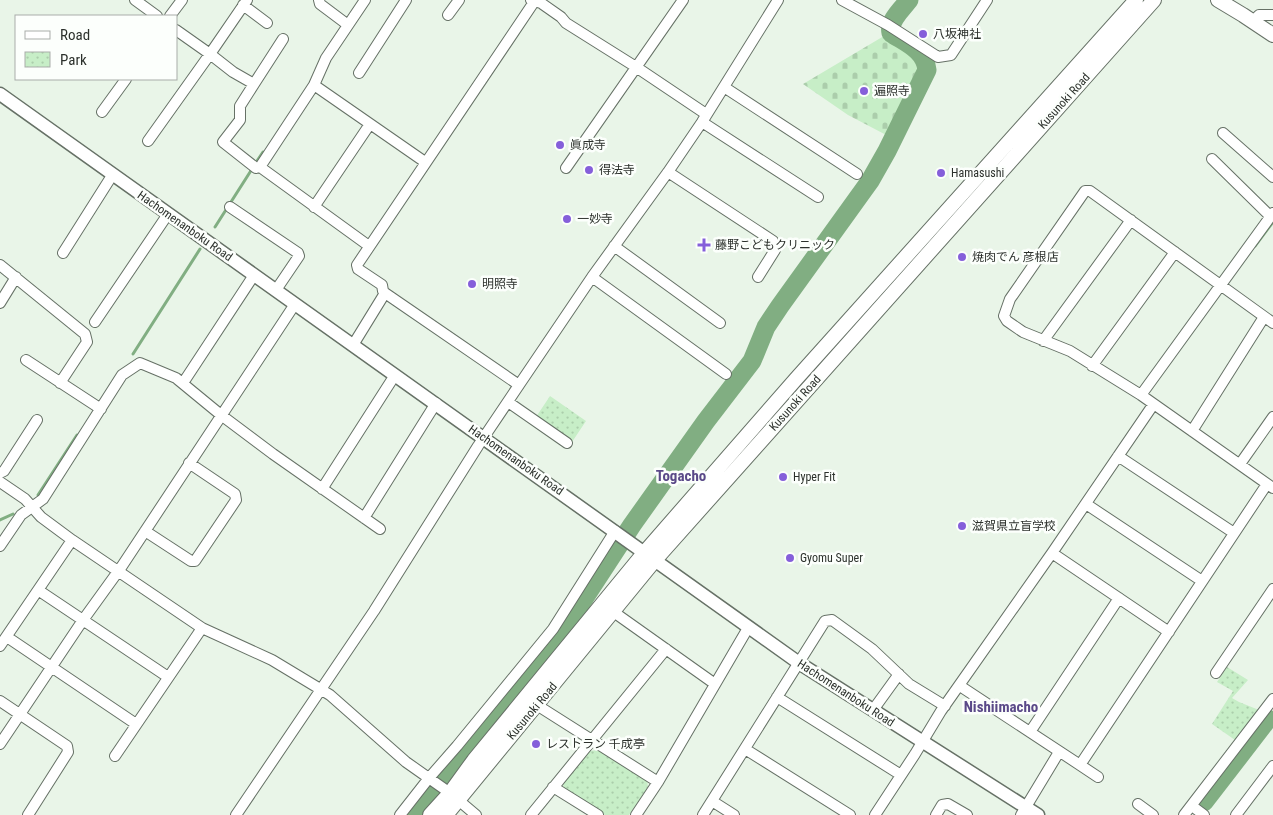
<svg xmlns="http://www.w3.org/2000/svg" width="1273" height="815" viewBox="0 0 1273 815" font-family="'Roboto Condensed','Noto Sans JP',sans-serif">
<defs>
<pattern id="cemetery-stones" width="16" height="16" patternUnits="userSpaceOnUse" patternTransform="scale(1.25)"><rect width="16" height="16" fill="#c7eec7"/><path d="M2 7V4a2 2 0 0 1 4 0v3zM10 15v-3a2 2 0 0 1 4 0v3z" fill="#abcdab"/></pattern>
<pattern id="park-dots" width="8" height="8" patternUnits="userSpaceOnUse" patternTransform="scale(1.25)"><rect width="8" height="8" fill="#c7eec7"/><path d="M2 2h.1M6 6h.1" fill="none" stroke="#abcdab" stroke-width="1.8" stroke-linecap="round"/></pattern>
</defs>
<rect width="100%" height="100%" fill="#e9f5e8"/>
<path fill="url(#cemetery-stones)" d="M889,33L890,39L921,57L924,67L890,137L848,115L803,84Z"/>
<path fill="url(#park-dots)" d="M550,396L586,421L572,442L536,417Z
M1227,667L1248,680L1232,698L1239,702L1259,710L1235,740L1212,724L1233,691L1217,682Z
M598,750L647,780L648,787L629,815H605L564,790L563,783L590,751Z"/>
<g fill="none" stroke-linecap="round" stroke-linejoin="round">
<path stroke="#81ae82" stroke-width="3" d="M255,164L263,152
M215,227L252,169
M1255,246L1273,222
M133,354L200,249
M38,495L77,435
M0,520L13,514"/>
<path stroke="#81ae82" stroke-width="19" d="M1204,802L1268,719
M411,815L570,620L632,525L706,421L752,361L766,327L780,306L870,181L887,151L927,70C925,50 906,43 891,33C888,21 902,9 909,0"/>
<defs>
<path id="minor" d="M135,0L157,16
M319,0L320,4L348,25
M531,0L541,3L561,17L566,23L636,67L706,114
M842,0L888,25L938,57L951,55L987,0
M243,5L267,23
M448,15L459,0
M170,16L182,0
M1253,21L1259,15H1273
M176,30L210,54L247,0
M359,73L406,0
M254,84L240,106V120L223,142L256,168L260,167L369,246
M314,85L425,162
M724,87L857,174
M102,112L126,79
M702,122L818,197
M1223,133L1273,177
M148,141L210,54L233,72L254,84L283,39
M1212,159L1271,217
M260,167L314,85L326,58L365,0
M566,168L683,0
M668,172L773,241L775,250L758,277
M230,207L298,253L299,256L276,290
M314,207L370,124
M614,246L720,323
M63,253L113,174
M0,265L85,334L87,342L60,383
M592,277L726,374
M0,303L16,277
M95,322L168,214
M1273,323L1090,191H1085L1010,299L1004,316L1007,321L1023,332L1070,351L1141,395L1273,488
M1043,341L1131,220
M353,345L385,293
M26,360L101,409
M1092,366L1175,252
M183,383L254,275
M519,385L385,293L383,291L382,285L358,269L357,265L534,2
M1141,395L1273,213
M508,402L567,443
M1192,431L1264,317
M1118,456L1234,533
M1240,464L1273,417
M0,473L4,471L37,420
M0,482L25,499L41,517L72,540L202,628L272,660L330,695L406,762L450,793L476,815
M322,489L395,375
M1086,504L1202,581
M364,518L436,403
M145,531L191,561H195L236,500L235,494L189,463
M0,546L21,515L43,499L122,375L140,363L176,378L221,415L273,454L380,529
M1052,553L1169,632
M38,590L168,677
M608,608L715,684
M7,637L136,724
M0,646L72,540
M1216,673L1273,589
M960,686L1080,765L1267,484
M777,697L901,775
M0,701L67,746L68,752L28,815
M532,702L658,782
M873,710L899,674
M1030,732L1119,598
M0,744L83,620L122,566L295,304
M745,749L850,815
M115,756L202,628
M1080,765L1098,777
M553,787L598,815
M712,801L734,815
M1138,804L1153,815
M1192,806L1204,815
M236,815L374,611L478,446L519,385L592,277L668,172L702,122L778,0
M400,815L429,778L457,746L553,629L615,531
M531,815L666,649
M636,815L658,782L748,628
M703,815L825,621L832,620L872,649L909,684L945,706
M875,815L915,754L941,711L1052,553L1153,405
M936,815L942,805L948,804L967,815
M1021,815L1059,752
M1184,815L1273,699
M1236,815L1273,766"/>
<path id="tertiary" d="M0,94L799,663L1038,815"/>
<path id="secondary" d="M1218,0L1243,15L1273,35
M430,815L450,793L474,760L644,553L796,379L1136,0
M446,815L655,560L1154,0"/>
</defs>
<use href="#minor" stroke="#667166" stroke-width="12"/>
<use href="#tertiary" stroke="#667166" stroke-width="15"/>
<use href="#secondary" stroke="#667166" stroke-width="16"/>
<use href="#minor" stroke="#fff" stroke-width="10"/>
<use href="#tertiary" stroke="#fff" stroke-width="12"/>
<use href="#secondary" stroke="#fff" stroke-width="14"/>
</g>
<g fill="#855fda" stroke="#fcfffc" stroke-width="2">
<circle cx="923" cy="34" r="5"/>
<circle cx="864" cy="91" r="5"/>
<circle cx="560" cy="145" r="5"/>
<circle cx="589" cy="170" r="5"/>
<circle cx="941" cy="173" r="5"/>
<circle cx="567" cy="219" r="5"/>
<path d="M701.5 237.5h5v5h5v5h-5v5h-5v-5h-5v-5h5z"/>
<circle cx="962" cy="257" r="5"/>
<circle cx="472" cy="284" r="5"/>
<circle cx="783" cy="477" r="5"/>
<circle cx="962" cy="526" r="5"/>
<circle cx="790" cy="558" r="5"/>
<circle cx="536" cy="744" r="5"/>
</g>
<g text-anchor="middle" stroke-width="5" stroke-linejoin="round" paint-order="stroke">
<g font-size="12" fill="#2c312c" stroke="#fcfffc" text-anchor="start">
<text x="933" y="38">八坂神社</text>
<text x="874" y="95">遍照寺</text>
<text x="570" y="149">眞成寺</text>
<text x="599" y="174">得法寺</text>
<text x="951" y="177">Hamasushi</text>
<text x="577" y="223">一妙寺</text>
<text x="715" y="249">藤野こどもクリニック</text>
<text x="972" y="261">焼肉でん 彦根店</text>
<text x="482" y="288">明照寺</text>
<text x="793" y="481">Hyper Fit</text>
<text x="972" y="530">滋賀県立盲学校</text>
<text x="800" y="562">Gyomu Super</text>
<text x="546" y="748">レストラン 千成亭</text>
</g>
<g font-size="12" fill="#2c312c" stroke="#fcfffc">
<text transform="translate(1064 101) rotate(-48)" y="4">Kusunoki Road</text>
<text transform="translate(185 226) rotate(35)" y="4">Hachomenanboku Road</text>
<text transform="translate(795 403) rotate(-48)" y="4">Kusunoki Road</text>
<text transform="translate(516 460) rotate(35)" y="4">Hachomenanboku Road</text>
<text transform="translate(846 693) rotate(33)" y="4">Hachomenanboku Road</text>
<text transform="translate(532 711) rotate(-50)" y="4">Kusunoki Road</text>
</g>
<g font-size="15" font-weight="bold" fill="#5a4988" stroke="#fcfffc">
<text x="681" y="481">Togacho</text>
<text x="1001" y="712">Nishiimacho</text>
</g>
</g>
<rect x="15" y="15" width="162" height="65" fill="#fcfffc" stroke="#a9ada9"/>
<rect x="25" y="31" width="25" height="8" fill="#ffffff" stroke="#a9ada9"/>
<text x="60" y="40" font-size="15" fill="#2c312c">Road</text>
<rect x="25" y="52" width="25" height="15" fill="url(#park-dots)" stroke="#a9ada9"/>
<text x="60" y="65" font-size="15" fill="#2c312c">Park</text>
</svg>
